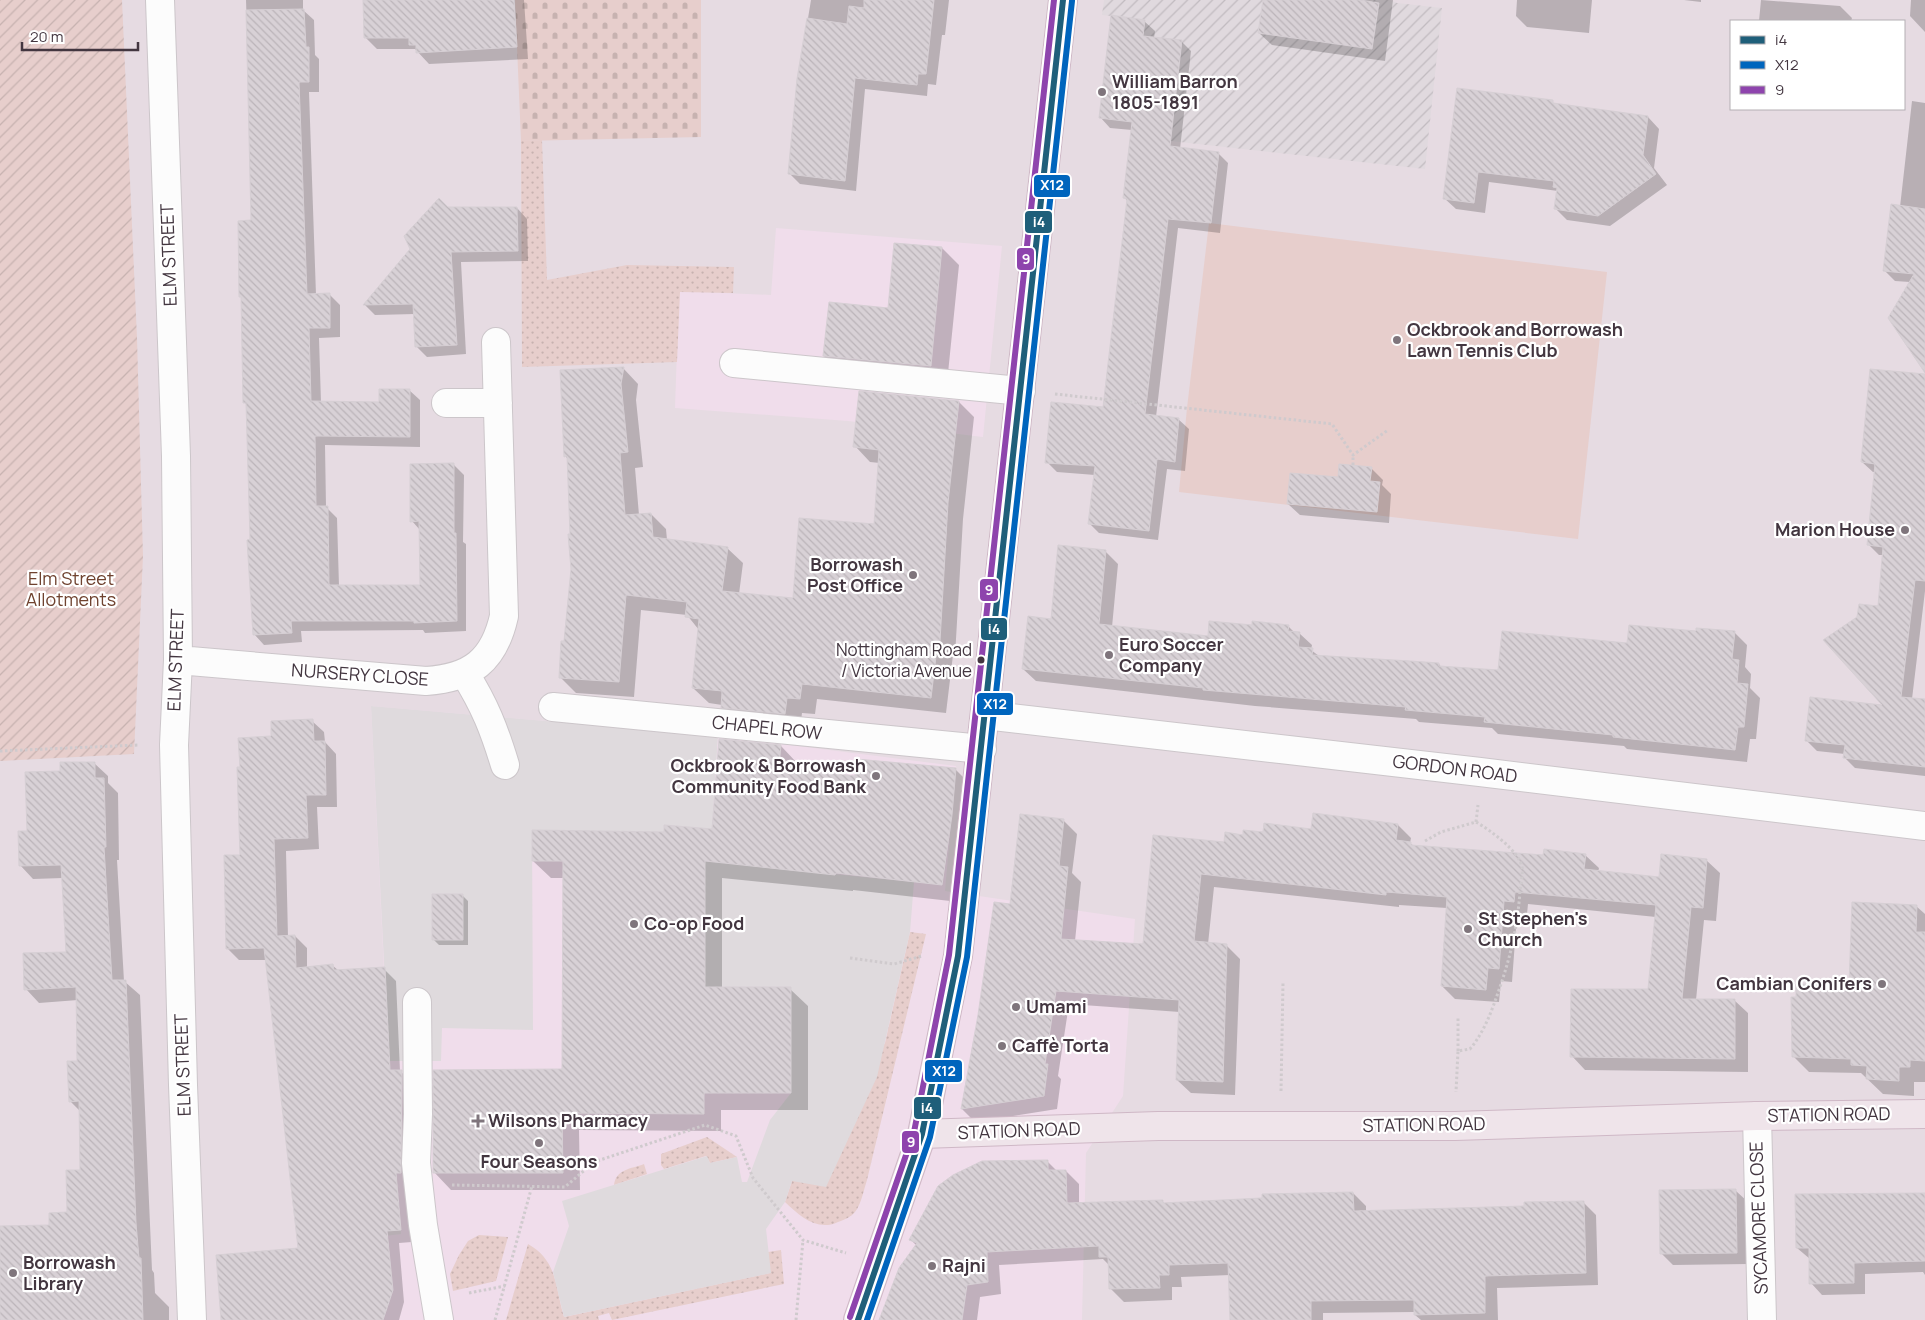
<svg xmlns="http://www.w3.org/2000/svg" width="1925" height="1320" viewBox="0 0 1925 1320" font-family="Manrope,sans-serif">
<defs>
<pattern id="industrial-furrows" width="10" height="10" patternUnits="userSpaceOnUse" patternTransform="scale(1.25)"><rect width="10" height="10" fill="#e0d9de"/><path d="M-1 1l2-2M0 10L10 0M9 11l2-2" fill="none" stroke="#c1bbc0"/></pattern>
<pattern id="grass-dots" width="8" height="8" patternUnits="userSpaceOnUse" patternTransform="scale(1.25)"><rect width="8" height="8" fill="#e7cecc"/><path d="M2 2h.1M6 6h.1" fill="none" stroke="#c7b2b0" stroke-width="1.8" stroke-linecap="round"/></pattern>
<pattern id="cemetery-stones" width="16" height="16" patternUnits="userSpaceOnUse" patternTransform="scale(1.25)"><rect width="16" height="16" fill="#e7cecc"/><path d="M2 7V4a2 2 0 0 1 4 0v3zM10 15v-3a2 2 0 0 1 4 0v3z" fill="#c7b2b0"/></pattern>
<pattern id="garden-furrows" width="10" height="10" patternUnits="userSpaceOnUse" patternTransform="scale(1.25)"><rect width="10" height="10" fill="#e7cecc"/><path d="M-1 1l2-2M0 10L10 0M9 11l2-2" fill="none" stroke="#c7b2b0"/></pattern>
<pattern id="building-back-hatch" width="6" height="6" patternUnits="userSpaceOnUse" patternTransform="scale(1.25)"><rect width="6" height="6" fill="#d8d1d6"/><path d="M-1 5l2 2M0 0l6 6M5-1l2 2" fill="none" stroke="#bbb4b9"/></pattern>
</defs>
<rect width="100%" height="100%" fill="#eee9ec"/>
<path fill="#e6dbe2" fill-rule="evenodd" d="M0,0H1925V1320H0ZM1731,21H1904V109H1731Z"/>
<path fill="#f0ddeb" d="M776,228L1002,246L983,437L848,421L675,408L679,291L771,295Z
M371,706L718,736L956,766L945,891L1135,919L1123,1096L1086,1153L1082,1320H316L310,1245L401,1234L390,1092Z"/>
<path fill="url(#industrial-furrows)" d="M1104,0H1390L1397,3L1442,8L1425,169L1153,139L1182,40L1143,36L1145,20L1102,15Z"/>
<path fill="url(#grass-dots)" d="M542,140L547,280L627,265L734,267L733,293L680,292L677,362L522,367L521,141Z
M910,932L926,934L867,1180C864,1189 861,1205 855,1212C851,1217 844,1220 838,1222C817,1232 800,1216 785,1202L792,1181L885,1043Z
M707,1137L737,1157L710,1163L706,1156L664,1169L661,1165V1154Z
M644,1164L647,1174L614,1185C616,1169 631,1169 644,1164Z
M479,1235L508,1237L496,1281L453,1291L450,1274L459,1255L468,1241Z
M528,1244C558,1261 555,1287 564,1317L770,1273L768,1252L781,1250L784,1284L612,1320L609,1313L598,1316L599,1320H506Z"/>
<path fill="url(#cemetery-stones)" d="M515,0H701V137L521,141Z"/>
<path fill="url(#garden-furrows)" d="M0,0H122L137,338L143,556L134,754L0,761Z"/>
<path fill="#e7cecc" d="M1209,223L1607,272L1578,539L1179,492L1187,408Z"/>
<path fill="#dfdadd" d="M371,706L718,736L712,829L664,825V832L532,831L533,1030L442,1028L441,1061H389Z
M705,861L914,882L910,932L877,1077L826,1187L792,1181L785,1202L766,1229L771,1273L564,1317L553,1272L569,1226L562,1201L707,1156L710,1163L737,1157L742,1182H747L770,1120L791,1093V988L705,987Z"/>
<path fill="#0003" d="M246,0H303V10L314,20L315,55L319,59V92H309L316,295H330L340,305V337L319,338L321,403H381L409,390L420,400V447L325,445L326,507L337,518L339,586H422L420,530L412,521L454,465L464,475L463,542L466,544V631L425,633L423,630L301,631L302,642L264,645L254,634L247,405L244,402L253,222Z
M365,0H524L528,59L429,64L415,49H377L365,37Z
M811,0H949L945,35H942L936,85L928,84L927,96L865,89L856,191L800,184L789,173L798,79Z
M1264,0H1393L1385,61L1272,45L1259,33Z
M1517,0H1592L1589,33L1527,27L1516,16Z
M1684,0H1701V2Z
M1761,0L1840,6L1852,18L1851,21H1759Z
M1911,0H1925V32L1910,16Z
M1144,21L1155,31L1154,38L1181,41L1191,51L1180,149L1218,153L1228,163L1220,233L1178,228L1156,417L1178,419L1189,429L1185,471L1167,469L1158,540L1099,533L1089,523L1095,475L1057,472L1047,462L1104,408L1128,202L1125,198L1132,130L1110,128L1100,117Z
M1912,101L1925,103V371L1910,282L1895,281L1884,270L1900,207Z
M1552,102L1556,105L1648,117L1659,129L1654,168L1667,185L1610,226L1567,220L1556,209L1558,191L1489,182L1485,213L1456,209L1444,198Z
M517,208L527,219L528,261L461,262L466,354L427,357L417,347L415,314L375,315L365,305L411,249L448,209Z
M942,248L959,265L947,383L842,373L824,356L889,309Z
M623,368L638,384L636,400L643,467L635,468L639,515L651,514L666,529L667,540L727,548L743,563L739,594L794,600L875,525L880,463L870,462L855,446L959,402L974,417L963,519L955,656L953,655L946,713L817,699L815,714L802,713L800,729L738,723L722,707V705L709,703L693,688L699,630L687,615L641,610L634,697L576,693L560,677L572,569L569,460L565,456Z
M1925,375V591L1912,699L1925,701V776L1855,768L1845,758V754L1817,751L1807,741L1885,707L1879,608L1884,555H1879L1868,544L1876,472H1873L1862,462Z
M1371,468L1383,480L1382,485L1391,494L1389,523L1300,515L1288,504L1339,478Z
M1105,551L1118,564L1112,627L1209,637L1253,626H1288L1295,633H1299L1312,645L1311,650L1319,656L1439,664L1441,667L1499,671L1629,644L1697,633H1735L1747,645L1745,667L1751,674L1750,688L1760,698L1756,739H1750L1747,762L1627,749L1624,746L1498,734L1492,728L1419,722L1416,719L1255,706L1036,681L1023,669L1052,620Z
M312,721L324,732L325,742L336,754L337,807H317L319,849L286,851L288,937L295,936L307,948V968L332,965L339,971L384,969L396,981L400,1071L413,1083L412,1242L399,1243L404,1302L399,1320H222L300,1249L266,960H239L227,948L242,856L241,768L273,737Z
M781,746L798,764L797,770L856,777L955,769L972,786L959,902L853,890V891L722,878V988L790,989L808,1006V1110H721V1131L579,1130L580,1190H451L434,1172L563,1071L564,878H551L533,861L665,833L713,830Z
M94,763L108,776V783L118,793L119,860H117L124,981L140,995L152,1270L154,1273L155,1293L169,1307V1320H0V1227L51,1226L69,1214L82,1171L80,1111L70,1101L79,1062L78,1000L39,1003L26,989L67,953L63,878L33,879L20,865L28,832L61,772Z
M1063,820L1077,834L1072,873L1081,882L1075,941L1144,946L1225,843L1244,836L1398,825L1411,838L1410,843L1415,847L1544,857L1585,855L1599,868L1598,872L1660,879L1706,860L1720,873L1716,921L1704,920L1696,1000H1734L1748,1013V1072L1585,1070L1572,1056L1649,990L1656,917L1528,904L1527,914H1517L1512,982L1501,981L1499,1002L1455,999L1442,986L1447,908L1399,905V907L1214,887L1208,944L1227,946L1240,959L1235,1095L1191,1093L1177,1080L1180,1012L1069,1004L1058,1076L1061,1079L1057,1109L975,1122L962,1109L979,1016L1011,906Z
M463,896L468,901V945H439L433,939Z
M1916,906L1925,914V1082H1914V1096L1883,1094L1861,1073L1809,1072L1793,1056Z
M1047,1161L1057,1171H1066L1079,1184V1203L1162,1201L1165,1204L1353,1193L1366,1206V1212L1526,1207L1583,1202L1596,1215L1598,1285L1497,1288L1498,1320H1421L1415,1315V1312L1323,1313V1320H1231L1230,1275L1181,1277L1182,1287H1172V1300L1124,1302L1111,1289L1110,1266L1103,1259L999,1265L1001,1294L980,1297L977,1320H881L917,1246L911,1240Z
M1736,1191L1748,1202V1264L1673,1265L1661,1253Z
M1905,1193H1925V1275L1923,1272L1865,1274V1294L1822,1295L1811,1283L1810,1259L1797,1248L1905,1195Z"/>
<path fill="url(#building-back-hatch)" stroke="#d6cfd4" d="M363,0H514L517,47L416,53V45H409V38H364Z
M864,0H934L926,74H918L917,85L855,78L845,181L788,174L797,79L807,18L847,24L849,6L864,8Z
M1263,0H1360L1379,3L1372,49L1258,33Z
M304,9L306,47H309V82H299L307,294L330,293V328H309L311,401L379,402V389H410V437L315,436L316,506H328L329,585H420L419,521L410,522V464L454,463V533H456L457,621L414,623V621H291L292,633L253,635L247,540L250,539L246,403H243L241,297H239L238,221L251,220L246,10Z
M1111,15L1145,20L1143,36L1182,40L1170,146L1219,152L1211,223L1168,219L1145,414L1179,418L1175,462L1157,459L1149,531L1088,524L1095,466L1045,463L1051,402L1103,407L1127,199L1123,198L1132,122L1099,118Z
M1457,88L1553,100V103L1648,116L1643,155L1656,174L1598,216L1554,209L1557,188L1553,187L1554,181L1478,172L1474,203L1443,199Z
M439,198L448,207H517L518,251L451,252L457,345L415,347L413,304L363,305L410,249L404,236Z
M1891,204L1925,209V373L1888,318L1914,274L1883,271Z
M894,243L942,247L931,366L823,356L829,302L888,308Z
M624,367L621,384L628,452L620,453L625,515L651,513L653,537L728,547L722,591L793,598L799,518L874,524L879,450L853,447L859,391L959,401L948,503L940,641L938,640L931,698L802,684L800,699L787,698L785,714L721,708L722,691L692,688L699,619L685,617L687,602L626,595L619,682L559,678L561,641H564L571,569L568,534H570L567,456L564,457L560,370Z
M1870,369L1925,374V581L1915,580L1901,697L1925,699V767L1843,758L1845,745L1805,741L1810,697L1882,705L1823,640L1857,617L1859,604L1878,606L1883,547L1867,545L1875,464L1861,462Z
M1339,464L1372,467L1370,481L1380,482L1377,512L1287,504L1290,473L1338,477Z
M1058,545L1106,550L1099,624L1208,636L1209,621L1252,625V621L1289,625L1288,631L1300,632L1298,647L1313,648L1312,655L1410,661L1439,663V666L1498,670L1502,631L1627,643L1629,625L1696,631V628L1735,631L1732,659L1739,660L1737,683L1748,684L1744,727H1738L1735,750L1613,737V735L1484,722L1485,717L1405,710L1406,707L1203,690V688L1022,669L1028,616L1051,619Z
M313,719L314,741H325L326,795H306L308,838L274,839L277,936L295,935L296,968L333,964L334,970L385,967L390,1070H402L401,1173H396L401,1230L387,1231L393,1290L383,1320H221L216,1255L298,1248L264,948L226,949L224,855H240L237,767H240L238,738L271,736V721Z
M719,739L781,745L779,767L855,776L856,759L956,768L952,815L942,885L836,873L835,875L705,861V987H791V1093H704V1114L562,1113L563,1173H433V1070L562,1069L563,861H532V830L664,832V825L712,829Z
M60,762H95V778H104L106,847H104L112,980H126L136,1223L139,1258H141L143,1320H0V1226L49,1225V1213L67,1212L66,1170H80L79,1101L69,1102L67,1061H77L76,987L24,990L23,953L66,952L61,865L19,866L18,831H27L25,772L60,771Z
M1313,813L1398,824L1396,840L1411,842V845L1543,855L1544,849L1586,854L1584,869L1659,877L1661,854L1707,859L1703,908L1691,907L1682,999H1735V1059L1570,1057L1571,989H1648L1656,905L1515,892L1514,902L1504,901L1499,969L1488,968L1486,990L1441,986L1447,897L1386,892V895L1201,874L1194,941L1227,944L1223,1082L1176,1080L1179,1000L1056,991L1045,1064H1048L1044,1096L961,1109L978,1015L994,902L1010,904L1020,814L1064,819L1059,866L1068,867L1061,939L1143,944L1153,835L1224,842L1225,832L1243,835V830L1263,832L1264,823L1311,829Z
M432,894H463V940H432Z
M1852,902L1917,905L1916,932H1925V1061L1910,1060V1067H1899V1081L1866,1079L1867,1066L1851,1065V1059L1792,1057L1791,997H1796V984L1849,985Z
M1048,1160V1170H1066L1067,1203L1163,1200V1203L1262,1198V1194L1353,1192L1354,1211L1524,1206V1202L1584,1201L1586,1273L1485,1276V1313L1414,1315V1300L1311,1301V1320H1230L1228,1263L1169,1265V1275H1159L1160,1288L1109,1289L1108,1257H1099V1246L987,1252L988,1282L967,1285L962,1320H879L899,1268L917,1243L909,1240L938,1186L953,1175L982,1161Z
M1736,1189L1737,1253L1660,1254L1659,1190Z
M1925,1193V1261L1854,1263V1283L1809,1284V1248H1796L1795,1194Z"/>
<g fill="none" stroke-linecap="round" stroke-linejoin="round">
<defs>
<path id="minor" d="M160,0L176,456L178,660L174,745L183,1085L192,1320
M734,363L1021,391
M446,403H498
M178,660L426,681C471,678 494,661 504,616L496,342
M465,674C485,706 494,729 505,765
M553,707L982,749
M985,715L1480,772L1925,826
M417,1002L418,1114L416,1163L423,1225L439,1320
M1757,1116L1762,1320"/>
<path id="major" d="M922,1134L1158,1126H1455L1757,1116L1925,1114
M858,1320L922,1134L958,956L1063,0"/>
</defs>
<use href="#minor" stroke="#ccc6ca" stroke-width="30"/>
<use href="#major" stroke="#cfb8c6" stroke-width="30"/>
<path stroke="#cfcacd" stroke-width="3" stroke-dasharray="2.5 2.5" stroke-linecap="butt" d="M1055,394L1332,424L1353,455L1388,430
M1353,465V455
M0,751L139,745
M1476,822L1478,805
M1425,841L1441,832L1476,822C1490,830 1519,851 1522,867C1523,874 1521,883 1520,890C1518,924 1511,955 1500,987C1492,1010 1485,1031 1470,1049L1458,1051L1456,1092
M850,958L894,964L922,956
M1458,1051V1016
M1281,1091L1283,982
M452,1185L565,1187L594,1162L705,1125L736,1136L753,1178L803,1240L846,1253
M469,1293L505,1286
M495,1320L532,1186
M796,1320L803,1240"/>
<use href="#minor" stroke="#fcfcfc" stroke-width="28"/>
<use href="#major" stroke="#efe4ea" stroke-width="28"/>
<defs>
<path id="bus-1" d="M858,1320L922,1134L958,956L1063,0"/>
<path id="bus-2" d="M867,1320L930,1137L967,957L1072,1"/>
<path id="bus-3" d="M850,1317L914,1132L949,955L1054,0"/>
</defs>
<use href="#bus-1" stroke="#fff" stroke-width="10"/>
<use href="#bus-2" stroke="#fff" stroke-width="10"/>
<use href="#bus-3" stroke="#fff" stroke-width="10"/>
<use href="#bus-1" stroke="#1f5f7a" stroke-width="6"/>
<use href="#bus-2" stroke="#0065bd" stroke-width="6"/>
<use href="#bus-3" stroke="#8e44ad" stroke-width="6"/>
</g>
<g fill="#7f757c" stroke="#fff" stroke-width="2">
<circle cx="1102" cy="92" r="5"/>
<circle cx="1397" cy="340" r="5"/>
<circle cx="1905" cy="530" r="5"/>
<circle cx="913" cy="575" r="5"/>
<circle cx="1109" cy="655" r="5"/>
<circle cx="876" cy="776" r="5"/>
<circle cx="634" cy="924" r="5"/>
<circle cx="1468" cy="929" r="5"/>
<circle cx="1882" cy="984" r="5"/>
<circle cx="1016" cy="1007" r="5"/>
<circle cx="1002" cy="1046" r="5"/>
<path d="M475.5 1113.5h5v5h5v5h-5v5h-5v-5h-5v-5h5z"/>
<circle cx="539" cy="1143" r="5"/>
<circle cx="932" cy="1266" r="5"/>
<circle cx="13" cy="1273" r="5"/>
</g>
<circle fill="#433640" stroke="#fff" stroke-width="2" cx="981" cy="660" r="4.5"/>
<g text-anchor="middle" stroke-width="4.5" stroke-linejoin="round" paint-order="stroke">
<g font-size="17" fill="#433640" stroke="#fff" text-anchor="end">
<text x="972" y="656">Nottingham Road<tspan x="972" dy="21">/ Victoria Avenue</tspan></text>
</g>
<g font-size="18" font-weight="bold" fill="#433640" stroke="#fff" text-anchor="start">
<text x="1112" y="88">William Barron<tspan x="1112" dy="21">1805-1891</tspan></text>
<text x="1407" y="336">Ockbrook and Borrowash<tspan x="1407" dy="21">Lawn Tennis Club</tspan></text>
<text x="1895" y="536" text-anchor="end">Marion House</text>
<text x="903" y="571" text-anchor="end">Borrowash<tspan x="903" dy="21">Post Office</tspan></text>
<text x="1119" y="651">Euro Soccer<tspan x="1119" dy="21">Company</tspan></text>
<text x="866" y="772" text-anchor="end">Ockbrook &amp; Borrowash<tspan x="866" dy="21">Community Food Bank</tspan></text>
<text x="1478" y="925">St Stephen's<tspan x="1478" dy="21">Church</tspan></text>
<text x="644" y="930">Co-op Food</text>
<text x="1872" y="990" text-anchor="end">Cambian Conifers</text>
<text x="1026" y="1013">Umami</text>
<text x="1012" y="1052">Caffè Torta</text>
<text x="488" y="1127">Wilsons Pharmacy</text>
<text x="539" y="1168" text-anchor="middle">Four Seasons</text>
<text x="23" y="1269">Borrowash<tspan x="23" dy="21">Library</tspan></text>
<text x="942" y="1272">Rajni</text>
</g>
<g font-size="18" fill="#433640" stroke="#fff">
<text transform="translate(169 255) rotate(-92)" y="6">ELM STREET</text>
<text transform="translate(176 660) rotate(-88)" y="6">ELM STREET</text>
<text transform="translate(360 675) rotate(4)" y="6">NURSERY CLOSE</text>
<text transform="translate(767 728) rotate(6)" y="6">CHAPEL ROW</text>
<text transform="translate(1455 769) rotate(7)" y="6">GORDON ROAD</text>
<text transform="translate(183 1065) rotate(-92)" y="6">ELM STREET</text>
<text transform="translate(1829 1115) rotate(-1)" y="6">STATION ROAD</text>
<text transform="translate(1424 1125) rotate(-1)" y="6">STATION ROAD</text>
<text transform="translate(1019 1131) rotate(-2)" y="6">STATION ROAD</text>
<text transform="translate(1759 1218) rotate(-92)" y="6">SYCAMORE CLOSE</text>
</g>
<g font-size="18" fill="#6f422f" stroke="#fff">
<text x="71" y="585">Elm Street<tspan x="71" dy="21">Allotments</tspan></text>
</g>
</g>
<g stroke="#fff" stroke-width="2">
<rect x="1033" y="174" width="38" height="24" rx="5" fill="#0065bd"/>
<rect x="1024" y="210" width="29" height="24" rx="5" fill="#1f5f7a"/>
<rect x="1016" y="247" width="19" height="24" rx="5" fill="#8e44ad"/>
<rect x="979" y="578" width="20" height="24" rx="5" fill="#8e44ad"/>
<rect x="980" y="617" width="28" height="24" rx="5" fill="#1f5f7a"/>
<rect x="976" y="692" width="38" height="24" rx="5" fill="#0065bd"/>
<rect x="924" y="1059" width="39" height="24" rx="5" fill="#0065bd"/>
<rect x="913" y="1096" width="29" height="24" rx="5" fill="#1f5f7a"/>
<rect x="901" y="1130" width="19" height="24" rx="5" fill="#8e44ad"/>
</g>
<g font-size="14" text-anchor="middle" font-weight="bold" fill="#fff">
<text x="1052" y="190">X12</text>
<text x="1039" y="227">i4</text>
<text x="1026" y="264">9</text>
<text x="989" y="595">9</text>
<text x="994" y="634">i4</text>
<text x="995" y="709">X12</text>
<text x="944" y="1076">X12</text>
<text x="927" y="1113">i4</text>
<text x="911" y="1147">9</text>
</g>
<rect x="1730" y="20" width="175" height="90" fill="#ffffff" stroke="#b4afb3"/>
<rect x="1740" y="36" width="25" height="8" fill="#1f5f7a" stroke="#b4afb3"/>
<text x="1775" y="45" font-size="15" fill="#433640">i4</text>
<rect x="1740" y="61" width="25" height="8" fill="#0065bd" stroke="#b4afb3"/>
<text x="1775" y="70" font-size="15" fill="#433640">X12</text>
<rect x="1740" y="86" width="25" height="8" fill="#8e44ad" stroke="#b4afb3"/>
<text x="1775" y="95" font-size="15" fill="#433640">9</text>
<path d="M22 42v8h116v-8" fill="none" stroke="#433640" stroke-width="2.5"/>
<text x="30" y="42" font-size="15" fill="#433640" stroke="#ffffff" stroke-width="4" paint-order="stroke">20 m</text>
</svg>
